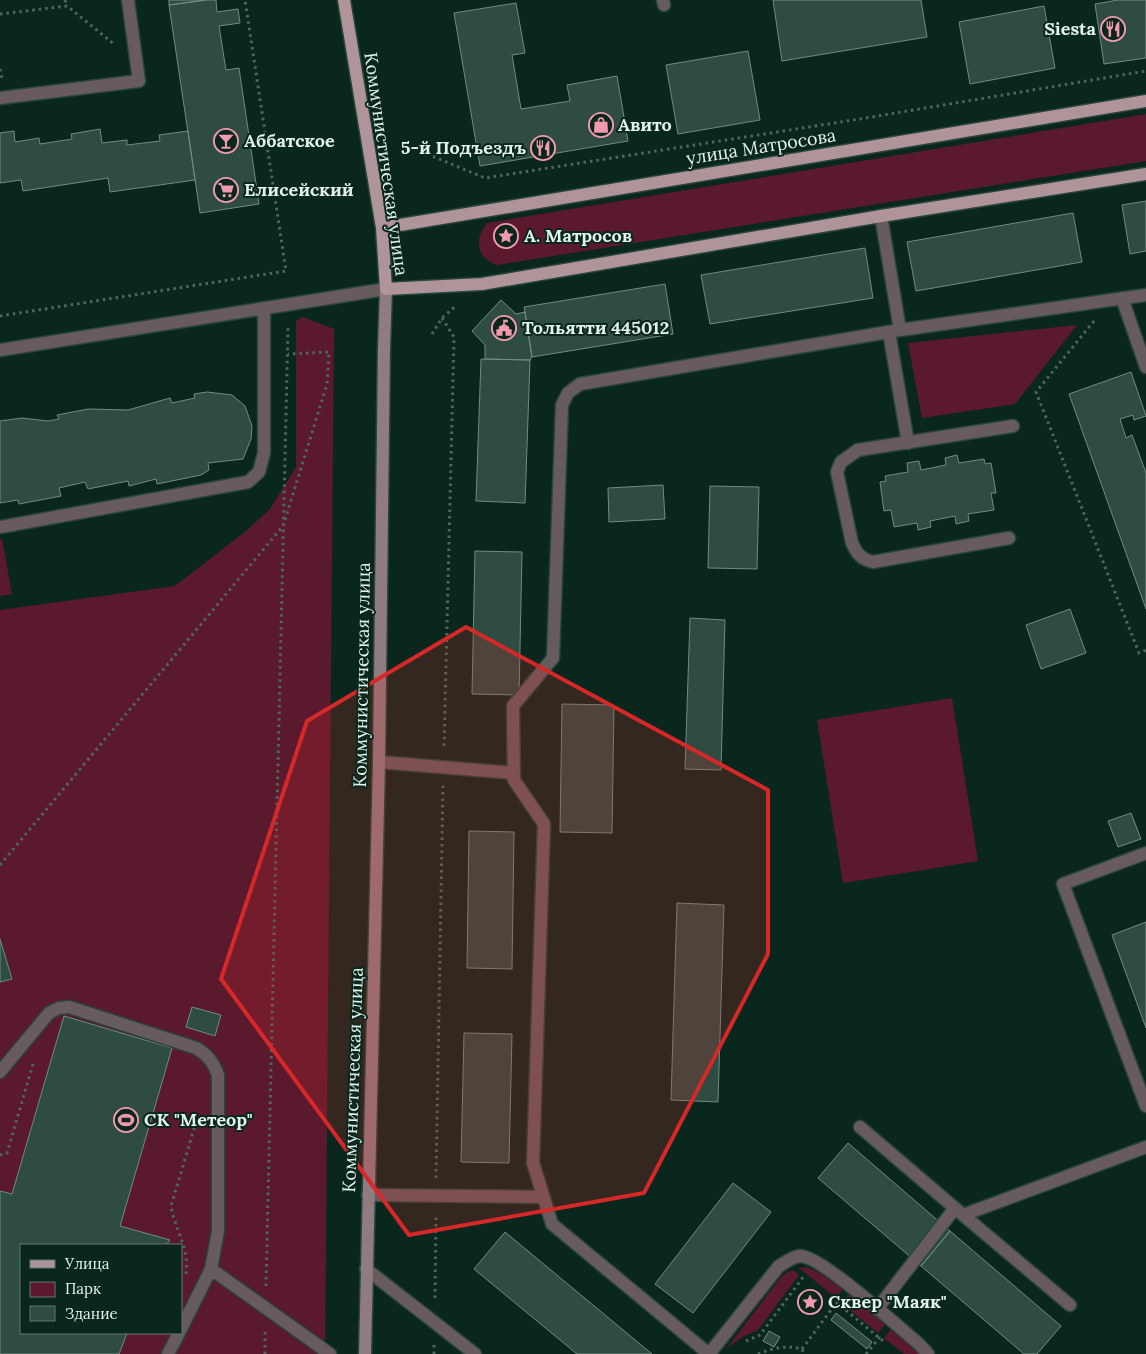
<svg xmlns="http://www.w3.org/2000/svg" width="1146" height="1354" viewBox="0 0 1146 1354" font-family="Lora,serif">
<rect width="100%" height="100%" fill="#0a271e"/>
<path fill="#5b192d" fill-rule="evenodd" d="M1146,114V161L497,265C476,258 474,239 487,223Z
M303,317L334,329L325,1354H0V610L175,586L246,531L270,509L296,467V321ZM21,1245H181V1333H21Z
M1077,325L1015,404L922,418L908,343Z
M0,539H2L12,594L0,596Z
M952,698L978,861L843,883L817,720Z
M806,1267L818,1272L843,1289L836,1298L799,1268Z
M793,1270L799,1275L758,1330L744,1336L726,1349L781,1277L788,1272Z
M849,1294L885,1324L878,1333L841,1303Z
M891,1329L919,1352L921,1354H904L884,1338Z"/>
<path fill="#2e4c41" stroke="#6e8d81" d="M169,0H206L169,5Z
M206,0H216L217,12L238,9L240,23L219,26L226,70L239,68L259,204L200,213L169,5Z
M773,0H921L927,37L782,61Z
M1118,0H1146V58L1104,64L1095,4Z
M516,3L525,53L512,55L521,109L570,101L567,85L617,76L628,141L480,166L454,13Z
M1044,6L1055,68L970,84L959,22Z
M748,51L760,120L678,134L666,65Z
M100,129L102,143L127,140V145L160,141L159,135L188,131L195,180L110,192L108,178L23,191L21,180L0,183V133L14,131L15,142L39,138L40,144L72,139L71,134Z
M1146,201V251L1130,254L1122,205Z
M1073,213L1082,262L916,291L907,242Z
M865,248L873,298L710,324L701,275Z
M665,284L673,334L532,357L524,307Z
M501,300L516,314L525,312L532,357L530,360L485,359V345L472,331Z
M481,359L530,360L525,503L476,501Z
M1131,372L1146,416L1134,420L1133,415L1120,419L1126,438L1132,435L1146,473V609L1069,394Z
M207,392L232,395L245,406L252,426L251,439L243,459L208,463L209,470L201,475L157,484L156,479L129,486L128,481L88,489L85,482L59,488L61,496L19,504L18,500L0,503V421L22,418L48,421L59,419L57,415L88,409L128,410L170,398L172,403L195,398L194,394Z
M957,455L959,463L984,459L985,464L991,463L996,493H991L994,510L968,514L969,521L956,524L955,516L930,521L931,527L918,530L917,523L894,527L891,510L884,511L880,482L886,481L885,476L908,472L907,463L919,461L921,470L946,465L945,458Z
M663,485L665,519L609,522L608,488Z
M710,486L759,487L757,569L708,568Z
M475,551L522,552L519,695L472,694Z
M1070,609L1086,653L1041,669L1026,625Z
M690,618L725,620L721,770L685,769Z
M562,704L614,705L612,833L560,832Z
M1131,813L1141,839L1118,847L1108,821Z
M469,831L514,832L512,969L467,968Z
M677,903L724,905L718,1102L671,1100Z
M1146,922V1028L1112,935Z
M0,939L12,979L0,982Z
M192,1007L221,1015L215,1036L186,1027Z
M64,1016L172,1048L120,1226L170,1240L166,1245H21V1333H127L119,1354H0V1191L12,1194Z
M464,1033L512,1034L509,1163L461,1162Z
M848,1143L950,1231L921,1266L818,1178Z
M733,1183L771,1212L693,1313L655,1284Z
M950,1231L1061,1326L1037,1354H1024L921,1266Z
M505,1232L652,1354H577L474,1269Z
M836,1313L872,1342L867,1349L831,1320Z
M769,1331L780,1337L774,1347L763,1341Z"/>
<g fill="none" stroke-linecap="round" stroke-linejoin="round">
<defs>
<path id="service" d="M663,0L664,5
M0,98L139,81L128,0
M881,216L900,330L1146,295
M1122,298L1146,367
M889,332L908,443
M0,350L386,289
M0,527L248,482L259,472L264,453V309
M1009,538L873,562C861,559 857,554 852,543L837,472L841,462L858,450L1013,426
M379,762L514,773
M1146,853L1063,884L1146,1106
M0,1072L49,1013L59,1008L69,1007L196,1048C208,1055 213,1062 218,1075V1231L211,1269L181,1329
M860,1127L963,1215L1146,1147
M368,1195L544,1197
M963,1215L1070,1305
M211,1269L330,1354
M366,1269L475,1354
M877,1309L955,1208
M168,1354L179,1333
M709,1354L552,1224L533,1163L544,824L514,780L513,706L553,658L562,405L568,393L580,384L900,330
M709,1354L779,1266C786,1262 792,1257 800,1256C820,1255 901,1329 920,1345L928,1354"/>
<path id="secondary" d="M365,1354L379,762L384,348L386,289"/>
<path id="primary" d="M344,0L382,228L386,289L482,284L881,216L1146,174
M382,228L1146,101"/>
</defs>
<use href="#service" stroke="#28443b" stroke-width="15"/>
<use href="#secondary" stroke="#28443b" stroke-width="15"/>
<use href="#primary" stroke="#28443b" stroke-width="15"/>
<path stroke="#4e675f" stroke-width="3" stroke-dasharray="2.5 4" stroke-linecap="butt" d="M65,0L67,6
M0,14L67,6L114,44
M0,69L2,79
M415,149L485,178L866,118L1146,71
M0,316L286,271L245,0
M442,318L454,337L444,748
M1094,321L1036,392L1139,653L1146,650
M432,334L442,318L457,305
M285,520L327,384L329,352L288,354
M0,865L283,526
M0,1155L7,1153L33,1064
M436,1178L443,785
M186,1274C190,1249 175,1230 171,1206L197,1119
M266,1286L288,327
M435,1298L436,1215
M836,1302L883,1341
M746,1341L760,1335L804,1276
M802,1349L837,1302
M265,1354V1330
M434,1354V1345
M758,1354C772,1348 787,1345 802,1349L804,1354
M866,1354L880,1337"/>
<use href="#service" stroke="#685b5d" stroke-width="12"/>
<use href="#secondary" stroke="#907b7f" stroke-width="12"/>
<use href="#primary" stroke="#af9499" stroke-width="12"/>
</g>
<path fill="#d62828" fill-opacity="0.2" stroke="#d62828" stroke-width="4" stroke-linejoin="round" d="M466,627L768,790V954L644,1193L409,1235L221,979L307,721Z"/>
<defs>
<symbol id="restaurant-ring" viewBox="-11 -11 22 22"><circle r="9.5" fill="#0a271e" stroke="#f29aad" stroke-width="1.5"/><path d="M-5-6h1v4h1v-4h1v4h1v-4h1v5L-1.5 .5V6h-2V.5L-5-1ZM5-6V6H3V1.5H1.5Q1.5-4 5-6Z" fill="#f29aad"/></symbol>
<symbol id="shop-ring" viewBox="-11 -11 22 22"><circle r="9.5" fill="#0a271e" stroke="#f29aad" stroke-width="1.5"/><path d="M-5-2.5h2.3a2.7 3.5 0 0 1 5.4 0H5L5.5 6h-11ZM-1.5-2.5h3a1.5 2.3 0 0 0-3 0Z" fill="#f29aad"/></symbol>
<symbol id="bar-ring" viewBox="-11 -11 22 22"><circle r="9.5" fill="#0a271e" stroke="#f29aad" stroke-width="1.5"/><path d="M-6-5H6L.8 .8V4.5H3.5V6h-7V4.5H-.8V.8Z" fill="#f29aad"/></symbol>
<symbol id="supermarket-ring" viewBox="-11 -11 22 22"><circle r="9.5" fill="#0a271e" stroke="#f29aad" stroke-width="1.5"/><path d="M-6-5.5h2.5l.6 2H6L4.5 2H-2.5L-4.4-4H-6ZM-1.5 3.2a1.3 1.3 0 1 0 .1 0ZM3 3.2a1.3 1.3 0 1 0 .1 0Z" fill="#f29aad"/></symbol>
<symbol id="sight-ring" viewBox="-11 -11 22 22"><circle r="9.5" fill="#0a271e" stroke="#f29aad" stroke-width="1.5"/><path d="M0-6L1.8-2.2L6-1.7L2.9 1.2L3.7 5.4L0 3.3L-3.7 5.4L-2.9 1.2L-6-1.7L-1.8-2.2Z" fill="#f29aad"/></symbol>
<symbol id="civic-ring" viewBox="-11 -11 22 22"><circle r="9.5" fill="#0a271e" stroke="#f29aad" stroke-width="1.5"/><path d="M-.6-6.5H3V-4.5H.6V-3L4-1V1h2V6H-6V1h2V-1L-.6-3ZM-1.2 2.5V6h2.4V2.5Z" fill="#f29aad"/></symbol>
<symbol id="stadium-ring" viewBox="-11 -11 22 22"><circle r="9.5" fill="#0a271e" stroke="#f29aad" stroke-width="1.5"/><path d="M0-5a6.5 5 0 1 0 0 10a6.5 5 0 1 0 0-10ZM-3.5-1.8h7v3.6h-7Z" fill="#f29aad"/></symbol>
</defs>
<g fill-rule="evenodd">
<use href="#restaurant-ring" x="1099" y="15" width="28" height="28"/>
<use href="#shop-ring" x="587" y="111" width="28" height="28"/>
<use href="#bar-ring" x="212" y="127" width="28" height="28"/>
<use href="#restaurant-ring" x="529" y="134" width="28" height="28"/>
<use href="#supermarket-ring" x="212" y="176" width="28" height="28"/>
<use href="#sight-ring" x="492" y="222" width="28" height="28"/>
<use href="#civic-ring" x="490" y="314" width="28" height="28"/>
<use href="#stadium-ring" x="112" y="1106" width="28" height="28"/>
<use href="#sight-ring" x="796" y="1288" width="28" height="28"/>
</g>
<g text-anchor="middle" stroke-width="4" stroke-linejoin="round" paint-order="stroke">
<g font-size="18" font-weight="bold" fill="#e2f3ec" stroke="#0a271e" text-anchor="start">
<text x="1096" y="35" text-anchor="end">Siesta</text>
<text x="618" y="131">Авито</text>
<text x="244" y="147">Аббатское</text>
<text x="526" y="154" text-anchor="end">5-й Подъездъ</text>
<text x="244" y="196">Елисейский</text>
<text x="524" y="242">А. Матросов</text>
<text x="522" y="334">Тольятти 445012</text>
<text x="144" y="1126">СК "Метеор"</text>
<text x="828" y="1308">Сквер "Маяк"</text>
</g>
<g font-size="18" fill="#e2f3ec" stroke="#0a271e">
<text transform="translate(761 147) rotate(-9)" y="6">улица Матросова</text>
<text transform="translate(386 164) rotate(82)" y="6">Коммунистическая улица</text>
<text transform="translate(362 675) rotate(-89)" y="6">Коммунистическая улица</text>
<text transform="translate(353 1080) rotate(-88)" y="6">Коммунистическая улица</text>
</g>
</g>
<rect x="20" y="1244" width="162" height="90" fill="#0a271e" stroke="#607970"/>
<rect x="30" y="1260" width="25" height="8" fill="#af9499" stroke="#607970"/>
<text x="65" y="1269" font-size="15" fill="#e2f3ec">Улица</text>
<rect x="30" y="1282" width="25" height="15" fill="#5b192d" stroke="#607970"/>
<text x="65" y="1294" font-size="15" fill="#e2f3ec">Парк</text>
<rect x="30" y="1306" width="25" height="15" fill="#2e4c41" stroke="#607970"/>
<text x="65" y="1319" font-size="15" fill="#e2f3ec">Здание</text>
</svg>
